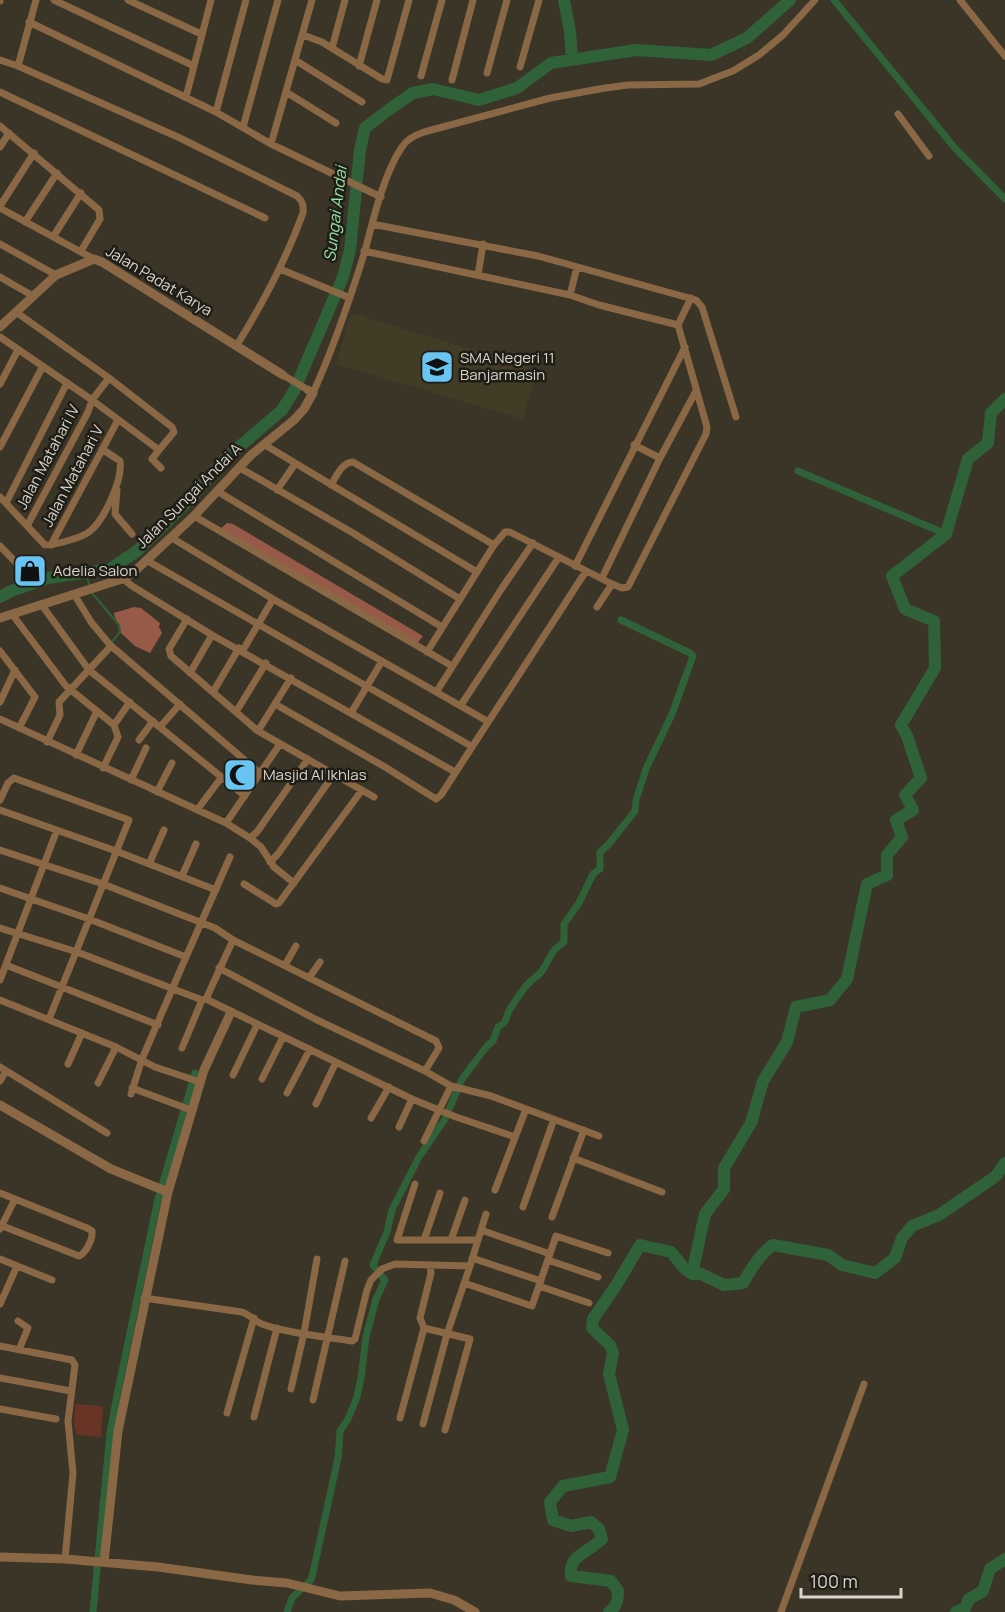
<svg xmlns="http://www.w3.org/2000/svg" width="1005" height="1612" viewBox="0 0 1005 1612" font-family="Manrope,sans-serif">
<rect width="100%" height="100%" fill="#3a3526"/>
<path fill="#423b25" d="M351,313L537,369L523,419L336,364Z"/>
<path fill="#683425" d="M75,1404L103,1406L101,1437L77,1435L74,1425Z"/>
<path fill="#975a48" d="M227,523L233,524L423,636L416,645L220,529Z
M134,607L141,608L160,623L159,627L162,633L150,653L135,646L121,633C121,625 115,621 114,613Z"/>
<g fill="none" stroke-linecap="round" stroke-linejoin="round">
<path stroke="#2f6239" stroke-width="2" d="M86,574L90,587
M92,593L119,625L120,632L111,643"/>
<path stroke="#2f6239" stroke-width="7" d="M834,0L954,147L1005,199
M798,471L946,534
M93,1612L110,1433L118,1390L158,1199L195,1073
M287,1612L292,1598L311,1580L314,1568L338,1458L340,1431L348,1419L357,1397L361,1378L366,1337L376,1299L385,1280L373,1265L387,1232L392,1210L419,1157L445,1119L462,1079L487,1046L493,1041L498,1027C508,1022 505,1017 510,1009C515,1001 521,992 527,985C531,980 537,977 541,972C552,958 546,955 564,942V924L579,903L593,874L600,869V852L608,845L635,811L636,800L646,769L672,714L693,656L690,653L621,620"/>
<path stroke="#2f6239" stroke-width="12" d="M564,0L570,32L572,60
M0,597L11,591L48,578L110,569L137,551L188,501L224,460L282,410L294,391L343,277L350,250L360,150L365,128L387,111L413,93L433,89L479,100L517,88L551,63L636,50L711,55L747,38L790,0
M692,1274L705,1214L724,1189V1168L751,1123L763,1081L787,1042L796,1007L830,1000L847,979L867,884L887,875V855L902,837L896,820L913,810L905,795L921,778L907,736L901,725L935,668L934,621L905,609L892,576L946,534L968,459L988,443L991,413L1005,399
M609,1612C617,1607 618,1600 618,1591L611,1581L571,1576C568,1555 589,1552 602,1539L599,1529L591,1522L571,1526L553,1520L550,1502L563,1486L610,1477L623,1430L609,1374L613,1353L610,1345L592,1328L593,1319L617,1284L640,1245L671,1252L684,1268L692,1274H701L724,1285L743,1283C751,1269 760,1254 773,1245L828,1255L842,1265L875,1273L895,1258L902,1238L912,1226L939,1215L996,1176L1005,1163
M956,1612L965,1608L969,1599L983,1591L990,1569L1005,1559"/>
<path stroke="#8a6745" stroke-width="7" d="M54,0L194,66
M128,0L201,34
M960,0L1005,56
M0,1V0
M29,22L216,112L271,144L381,197
M303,35L322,42L382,79L387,80L409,0
M332,48L345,0
M0,60L18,66L180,138L297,196C302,201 304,205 303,213C286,260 263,303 237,345
M295,60L362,102
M18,66L36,0
M359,66L377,0
M520,67L539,0
M487,73L507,0
M421,76L442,0
M452,80L473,0
M0,92L265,218
M286,92L336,123
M186,97L211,0
M216,112L246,0
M898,114L929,156
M0,126L99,210L100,219L81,251
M243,127L278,0
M271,144L312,0
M0,147L9,133
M0,206L34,153
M0,208L94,259
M25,222L57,173
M372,224L538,256L696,300L702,307L736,417
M53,237L81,193
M0,244L56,275
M364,251L570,295L599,305L678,325
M280,269L350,298
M478,275L483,244
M0,277L33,296
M570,295L577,267
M16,312L109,378L172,427L174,432L159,450
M0,337L92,400L159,450L152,459L161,468
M283,375L308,390
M0,384L18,350
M313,393C334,347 350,299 365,251C373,220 384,173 402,147C407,139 415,135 424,132L550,98L605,88L628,85L699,84L733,71L759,55L783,35L815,0
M265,445L477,572
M634,445L660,458
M0,447L43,366
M240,468L353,533L460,599
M331,485C336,477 342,462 353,462L494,545
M117,490L115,514L132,534
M277,490L295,464
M217,491L442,627
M0,497L45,545C55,545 81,538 89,532C104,521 123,479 120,461L102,449
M6,503L67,383
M194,516L452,666
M27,526L88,412L92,400L109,378
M172,538L273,599L487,721
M51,545L118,420
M0,546L26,573
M146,560L471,746
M575,566L685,347
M602,578L660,458L696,391
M123,579L132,586L212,635L455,772
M74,594L91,622L110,645L261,774
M41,604L89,670L245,796
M597,607L612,584
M12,614L66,686L114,725L118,737L103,768
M187,619L169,649L171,656L258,731L374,797
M243,650L273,599
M0,651L35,697L19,728
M427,652L494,545L505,532H510L612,584L622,588L628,587L706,434L707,427L678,325L691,298
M190,673L212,635
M437,691L500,591L533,543
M213,692L239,648
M0,702L15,670
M275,704L385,767L436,799L441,795L586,571
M461,705L559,557
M236,712L266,663
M351,713L382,661
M0,719L226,823L250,838L261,847L274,867L294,883
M114,725L130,702
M160,727L180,704
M258,731L291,678
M139,740L153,721
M47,742L60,715L59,702L111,646
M76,755L97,711
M131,780L146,748
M157,792L172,763
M0,800L8,783L14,778L129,820L49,1019
M0,810L116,851L216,890
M197,810L221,778
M226,823L280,744
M250,838L257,832L308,759
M0,850L103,884L215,928L233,940L436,1041L439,1048L425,1071
M270,862L278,854L334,774
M149,864L164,830
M182,876L196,844
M244,884L276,904L279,903L362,790
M0,888L89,919L186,957L142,1059L131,1094
M0,928L77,952L202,1000
M186,957L230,857
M6,965L158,1025
M285,965L296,946
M219,968L315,1019L425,1071L451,1086L424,1141
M309,978L320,962
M0,980L57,830
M206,999L412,1099L456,1117L515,1137
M0,1000L116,1047L155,1067L200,1082
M182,1048L202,1000L206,999L233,940
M68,1064L82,1033
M0,1067L107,1133
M233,1075L257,1025
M262,1079L283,1037
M0,1081L6,1071
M98,1083L116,1047
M451,1086L491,1096L599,1136
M132,1088L191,1110
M287,1093L310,1049
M316,1104L336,1062
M371,1118L389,1087
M399,1127L412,1099
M573,1158L662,1192
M415,1184L397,1240H478
M495,1190L526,1109
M0,1193L87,1228L92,1231C93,1239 86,1253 79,1256L0,1225
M523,1207L554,1119
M552,1217L584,1130
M0,1229L15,1199
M481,1230L550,1254
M424,1240L440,1193
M451,1240L465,1200
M472,1258L541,1281
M0,1259L52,1280
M548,1260L598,1277
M464,1283L532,1306L556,1236L608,1253
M539,1286L589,1303
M144,1298L242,1312C250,1315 255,1321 262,1324C285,1333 326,1337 352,1341L355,1339L367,1290L371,1280L382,1269L395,1264L470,1266L486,1214
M0,1304L17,1266
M18,1321L28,1328L19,1350
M424,1328L470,1339L445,1430
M0,1346L72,1360L75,1365L68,1421L73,1473L65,1559
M0,1378L71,1391
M291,1389L304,1333L317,1259
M313,1400L345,1261
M0,1409L56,1419
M227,1413L254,1318
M254,1417L277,1328
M400,1418L424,1328L420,1318L431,1273L430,1266
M423,1424L447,1334L470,1266
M781,1612L864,1384"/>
<path stroke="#8a6745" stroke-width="9" d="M0,327L56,275L94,259L102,262L283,375
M0,618L125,578L135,571L194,516L251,455L294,420L304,409L313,393L308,390
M0,1105L111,1169L168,1192
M0,1557L65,1559L158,1567L252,1580L287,1583L340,1596L430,1593L454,1600L475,1612
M104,1562L118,1431L168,1192L204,1070L231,1012"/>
</g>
<defs>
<symbol id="school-square" viewBox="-11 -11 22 22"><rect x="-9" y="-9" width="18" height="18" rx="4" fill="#69c4f1" stroke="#1f1d16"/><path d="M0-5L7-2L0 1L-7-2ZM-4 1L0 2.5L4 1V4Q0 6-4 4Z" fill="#111"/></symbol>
<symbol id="shop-square" viewBox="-11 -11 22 22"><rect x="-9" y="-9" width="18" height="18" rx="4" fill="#69c4f1" stroke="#1f1d16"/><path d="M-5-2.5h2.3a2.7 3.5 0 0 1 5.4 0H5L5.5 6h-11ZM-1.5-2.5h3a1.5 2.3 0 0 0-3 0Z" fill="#111"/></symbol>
<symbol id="mosque-square" viewBox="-11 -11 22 22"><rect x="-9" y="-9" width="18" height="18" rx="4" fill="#69c4f1" stroke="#1f1d16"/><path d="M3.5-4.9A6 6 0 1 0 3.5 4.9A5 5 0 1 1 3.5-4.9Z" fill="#111"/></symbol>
</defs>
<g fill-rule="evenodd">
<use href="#school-square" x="418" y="348" width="38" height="38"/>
<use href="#shop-square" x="11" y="552" width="38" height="38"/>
<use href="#mosque-square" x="221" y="756" width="38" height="38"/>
</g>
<g text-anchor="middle" stroke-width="5" stroke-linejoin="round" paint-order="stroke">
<g font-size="15" fill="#d8d5cb" stroke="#1f1d16">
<text transform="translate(159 281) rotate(31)" y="5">Jalan Padat Karya</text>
<text transform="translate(48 457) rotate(-62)" y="5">Jalan Matahari IV</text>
<text transform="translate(73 476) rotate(-62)" y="5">Jalan Matahari V</text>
<text transform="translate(189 496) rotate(-45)" y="5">Jalan Sungai Andai A</text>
</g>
<g font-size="15" fill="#d8d5cb" stroke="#1f1d16" text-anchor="start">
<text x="460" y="363">SMA Negeri 11<tspan x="460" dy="17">Banjarmasin</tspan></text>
<text x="53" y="576">Adelia Salon</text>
<text x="263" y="780">Masjid Al Ikhlas</text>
</g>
<g font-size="16" font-style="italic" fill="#97e2a2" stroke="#1f1d16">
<text transform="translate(335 214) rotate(-83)" y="6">Sungai Andai</text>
</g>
</g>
<path d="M801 1588v9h100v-9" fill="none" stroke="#d8d5cb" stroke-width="3"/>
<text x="810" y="1588" font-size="18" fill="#d8d5cb" stroke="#1f1d16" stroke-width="4.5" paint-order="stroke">100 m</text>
</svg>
